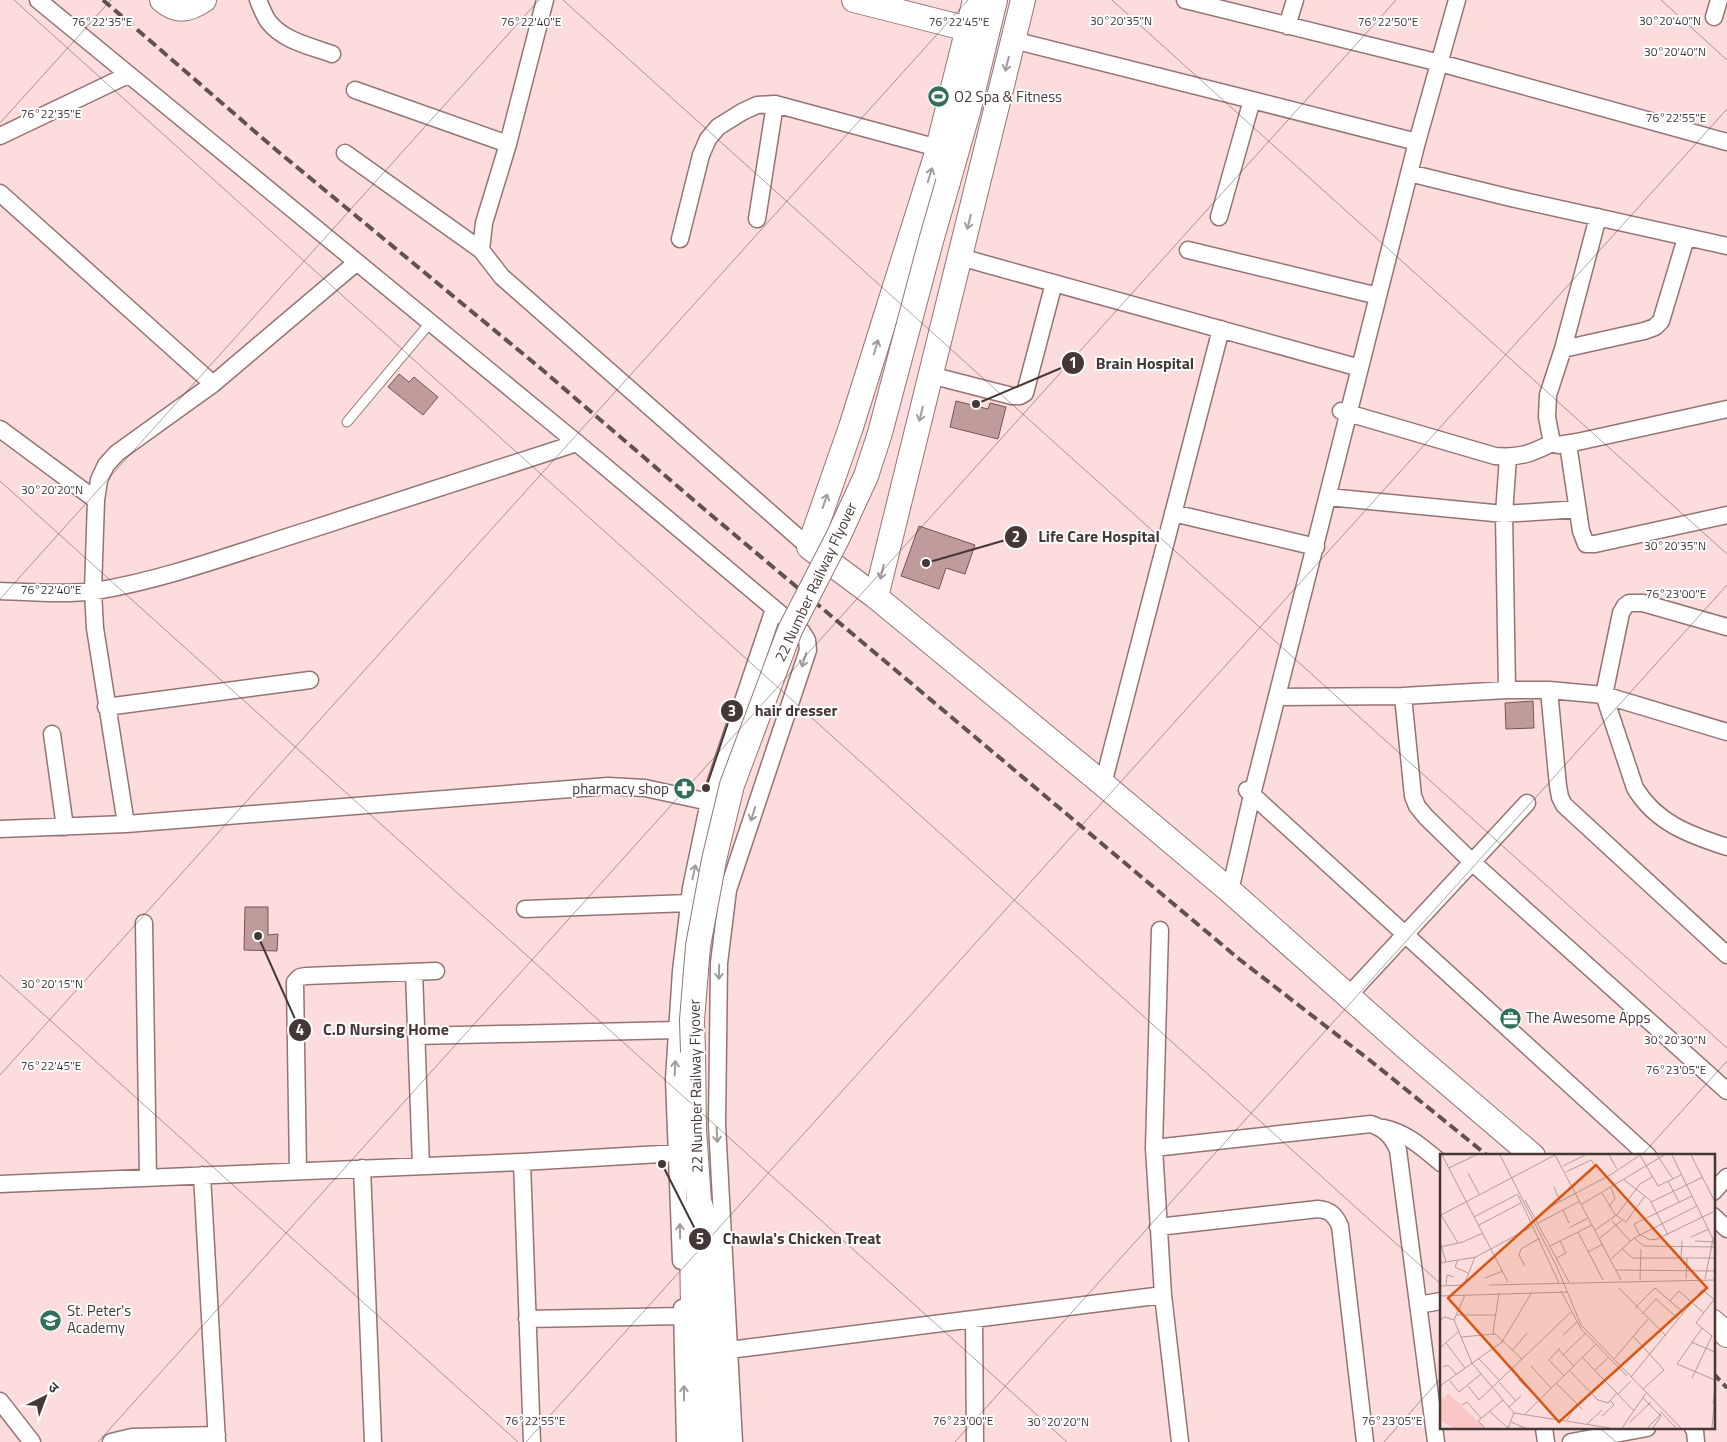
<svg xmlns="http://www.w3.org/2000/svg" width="1727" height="1442" viewBox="0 0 1727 1442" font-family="'Titillium Web','Noto Sans Devanagari',sans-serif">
<rect width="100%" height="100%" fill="#fcdcdc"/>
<path fill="#c09b9b" stroke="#765555" d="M399,374L409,382L414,377L438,397L423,415L388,387Z
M956,401L988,409L990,403L1006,407L998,439L950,427Z
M919,526L975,545L965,574L946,568L939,589L901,576Z
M1533,701L1534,728L1506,729L1505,703Z
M245,907H268V935L278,934L277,951L244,950Z"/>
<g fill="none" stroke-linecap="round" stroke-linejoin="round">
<defs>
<path id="lane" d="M347,422L430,323"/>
<path id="street" d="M38,0L577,443L802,632L807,640L808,650L728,890L719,963L717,1125L734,1442
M258,0C261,7 264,15 268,21C283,41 310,46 332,54
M1185,0L1440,63L1727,142
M1714,17L1719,0
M1287,26L1295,0
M1013,40L1252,100
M355,90L508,144
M0,136L128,75
M345,153L481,250L502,277L809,547
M1409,173L1511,198L1727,246
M0,193L213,384
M1219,217L1252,100L1417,142
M1598,217L1563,349L1548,395L1547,417L1552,443L1558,445L1577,442L1727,409
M757,219L775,104
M680,239L701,155L708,139L718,127L742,112L757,105L775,104L938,148
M481,250L484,223L508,144L545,0
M1188,250L1370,294
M960,257L1360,368
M1563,349L1644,331L1655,327L1661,321L1686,238
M930,375L1012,396H1020L1025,393L1054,283
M1341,411L1495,456C1520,458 1530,454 1552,443
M0,429L96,500
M1568,444L1581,531L1586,544H1595L1727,515
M1328,497L1504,514L1578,509
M1173,513L1316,547
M0,591C30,592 65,595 95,591C164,580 236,553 303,532C395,503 486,473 577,443
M1727,627L1643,603H1629L1625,606L1621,613L1604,695L1635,788C1656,823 1690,835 1727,847
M1507,690L1504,514L1508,457
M1549,690L1604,695L1727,732
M1403,696L1413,796L1417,806L1426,817L1472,862L1727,1091
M1278,697L1403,696L1507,690H1549L1558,786L1560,797L1564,805L1727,955
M106,707L310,680
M52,734L65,827
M1103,784L1221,329
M1247,790L1648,1156
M126,824L95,628L93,591L96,500L99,480L106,465L117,453L213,384L357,262
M0,829L126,824L608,786L645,788L709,802
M1230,891L1252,795L1417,142L1457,0
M525,909L689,903
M144,923L148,1178
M1160,930L1154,1148L1163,1295L1180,1442
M414,972L421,1166
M1348,996L1527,803
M416,1036L677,1030
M1384,1128C1407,1133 1423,1148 1441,1163
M1154,1148L1371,1124C1385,1129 1392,1136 1398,1150L1436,1442
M522,1162L532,1442
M362,1168L373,1442
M298,1171L295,982L300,977L306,976L436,971
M202,1175L217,1442
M0,1184L522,1162L678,1153
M1713,1192L1727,1177
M1713,1216L1727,1229
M1158,1227L1318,1209C1330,1210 1335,1215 1340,1226L1365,1442
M681,1261L674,1079L681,971L691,888L709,802L774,609
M1418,1305L1441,1301
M682,1308L685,1442
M527,1319L682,1316
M974,1319L975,1442
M729,1350L1163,1295
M0,1401L32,1442
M1544,1428L1546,1442
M1693,1428L1695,1431L1696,1442
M111,1442L132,1437L217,1435
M1571,1442L1647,1428"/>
<path id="secondary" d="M162,0C177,13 189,10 204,0
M854,0L968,29
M975,0L936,156L851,427L809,547L876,597L1103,784L1230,891L1409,1050L1533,1156
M948,182L969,108L995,0
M876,597L1023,0
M693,1052L694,1130L699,1201L710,1237L718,1442
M698,1205L692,1232L693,1314L700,1398V1442
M1713,1322L1727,1335"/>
</defs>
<use href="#lane" stroke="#967373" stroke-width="11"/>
<use href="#street" stroke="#967373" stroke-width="19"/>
<use href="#secondary" stroke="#967373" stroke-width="26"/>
<use href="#lane" stroke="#fff" stroke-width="9"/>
<use href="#street" stroke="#fff" stroke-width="16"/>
<use href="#secondary" stroke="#fff" stroke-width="24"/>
<path stroke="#625151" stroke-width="4" stroke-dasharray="10 5" stroke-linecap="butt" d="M103,0L275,149L539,367L704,509L1239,959L1372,1062L1488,1156
M1713,1373L1727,1388"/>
<defs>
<path id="secondary-bridge" d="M693,1052L692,1020L698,946L714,860L732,785L790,630L838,537L866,476L880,433L931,241L948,182"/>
</defs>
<use href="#secondary-bridge" stroke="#967373" stroke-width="26" stroke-linecap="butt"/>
<use href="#secondary-bridge" stroke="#fff" stroke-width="24"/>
</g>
<defs><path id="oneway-shaft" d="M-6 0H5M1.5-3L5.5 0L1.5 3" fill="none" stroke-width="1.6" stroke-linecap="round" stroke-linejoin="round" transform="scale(1.25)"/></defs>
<g stroke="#a29b9b">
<use href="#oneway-shaft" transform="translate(1007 64) rotate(104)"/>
<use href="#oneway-shaft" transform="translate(930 175) rotate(-73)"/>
<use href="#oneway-shaft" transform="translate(969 222) rotate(104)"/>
<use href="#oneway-shaft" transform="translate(876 347) rotate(-73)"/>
<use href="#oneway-shaft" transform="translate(921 414) rotate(104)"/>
<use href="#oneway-shaft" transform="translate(825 501) rotate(-71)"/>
<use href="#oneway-shaft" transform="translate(882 572) rotate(104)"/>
<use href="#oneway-shaft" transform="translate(804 660) rotate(108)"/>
<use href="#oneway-shaft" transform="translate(753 814) rotate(108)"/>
<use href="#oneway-shaft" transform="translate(694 872) rotate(-78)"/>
<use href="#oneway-shaft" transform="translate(719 972) rotate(91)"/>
<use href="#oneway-shaft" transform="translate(675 1068) rotate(-87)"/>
<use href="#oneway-shaft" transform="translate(717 1135) rotate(87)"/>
<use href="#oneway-shaft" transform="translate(680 1231) rotate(-91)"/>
<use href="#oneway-shaft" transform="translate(684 1393) rotate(-91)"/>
</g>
<path fill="none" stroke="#463737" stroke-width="1" stroke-opacity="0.45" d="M14,0L1441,1284M563,0L1727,1048M1112,0L1727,554M1661,0L1727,60M0,123L111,0M0,481L1067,1442M0,599L539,0M0,975L518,1442M0,1075L968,0M1641,1156L1727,1061M1600,1428L1616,1442M98,1442L1396,0M526,1442L1727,109M955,1442L1727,585M1384,1442L1441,1378"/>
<defs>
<symbol id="stadium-disc" viewBox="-11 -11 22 22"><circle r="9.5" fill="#326f5a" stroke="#fff"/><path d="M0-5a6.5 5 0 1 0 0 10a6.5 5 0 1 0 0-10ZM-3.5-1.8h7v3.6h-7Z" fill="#fff"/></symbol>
<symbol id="pharmacy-disc" viewBox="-11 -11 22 22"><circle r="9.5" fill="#326f5a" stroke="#fff"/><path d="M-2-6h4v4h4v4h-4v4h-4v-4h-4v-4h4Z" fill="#fff"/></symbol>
<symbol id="office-disc" viewBox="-11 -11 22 22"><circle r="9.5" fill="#326f5a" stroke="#fff"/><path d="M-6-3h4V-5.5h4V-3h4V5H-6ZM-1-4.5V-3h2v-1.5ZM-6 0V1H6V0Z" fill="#fff"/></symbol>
<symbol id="school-disc" viewBox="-11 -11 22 22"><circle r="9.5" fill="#326f5a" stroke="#fff"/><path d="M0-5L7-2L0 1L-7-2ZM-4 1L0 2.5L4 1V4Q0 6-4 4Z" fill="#fff"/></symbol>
</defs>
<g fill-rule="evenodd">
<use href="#stadium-disc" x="926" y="84" width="25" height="25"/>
<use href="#pharmacy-disc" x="672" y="776" width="25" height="25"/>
<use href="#office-disc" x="1498" y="1006" width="25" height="25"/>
<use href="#school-disc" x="38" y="1308" width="25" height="25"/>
</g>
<g text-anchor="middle" stroke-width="4" stroke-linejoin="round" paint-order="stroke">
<g font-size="15" fill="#463737" stroke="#fff" text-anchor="start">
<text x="954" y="102">O2 Spa &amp; Fitness</text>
<text x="669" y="794" text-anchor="end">pharmacy shop</text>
<text x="1526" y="1023">The Awesome Apps</text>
<text x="67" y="1316">St. Peter's<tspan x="67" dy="17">Academy</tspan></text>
</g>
<g font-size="15" fill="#463737" stroke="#fff">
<text transform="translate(816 582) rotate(-65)" y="5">22 Number Railway Flyover</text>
<text transform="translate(696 1086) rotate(-91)" y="5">22 Number Railway Flyover</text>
</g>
</g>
<g transform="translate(1440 1154)">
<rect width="275" height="275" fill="#fcdcdc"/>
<path d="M9,240L45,274H13L0,266V246Z" fill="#fbc6c6"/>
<path fill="none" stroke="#b39a9a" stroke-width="1" d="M2,1L68,128M60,1L117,113L141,171L241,274M169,1L177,15M200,1L218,32L241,21M217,1L233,25M232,1L273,85L265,125M251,1L275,48M123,12L145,1M9,14L36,1M126,18L151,6L156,13M28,19L39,40M184,26L210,46L228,81M228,27L239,48M114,33L120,47M162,39L176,62L200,30L212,23M78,41L119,129M252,42L194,70L199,80L210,86L217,85L275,57M85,46L129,128M211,48L263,23M142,50L224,1M169,53L175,44L171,34M106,55L172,20L200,1M0,59L18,89M1,61L115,1L181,126M176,61L186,68L205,42M34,63L78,40M172,67L190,87M98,69L123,56M129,69L123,56L140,47M39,71L81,49M129,74L148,64M155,76L175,62M138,78L163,126M251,83L269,75M160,84L182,66M194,84L257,52M255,87L274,88M0,88L6,108M110,92L152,71M0,93L23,88L43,79M182,95L193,104H275M148,98L163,90M117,104L126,99L120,87M241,104L242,87M171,105L194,84L204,92L274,93M18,106L15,113L28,119M0,109L36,103L93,72M85,112L79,101L81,95L100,84M176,116L275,117M45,124L63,117M246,125L247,104M200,126L201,95M49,131L275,126M0,132L24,131L35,103M6,132L7,121L14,123M179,134L226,182M121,137L141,175L187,222M59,139L53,178L82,205M25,141L14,166L21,183L32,209L74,259L170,274M0,142L128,138M230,147L239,137L264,159M195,154L215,134L244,159M202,160L216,145L239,165M16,161H56M0,166L5,163L14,166M262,174L237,210L275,226M123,181L137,168M193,182L224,216L203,235M21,183L55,180M251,188L275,198M6,189L25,214M0,194L19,177M120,194L109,206L124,222M118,195L134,212M72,197L87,179M123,201L145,180M142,203L194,257M175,204L208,165M39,205L60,227M91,212L111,234M3,213L8,211L17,221M129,216L158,246L168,249L177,239M155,216L168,204M191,223L262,136L274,145M252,224L272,182L256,169L275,144M78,225L99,246M10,227L19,238L41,220M59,228L76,247M116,229L142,255M0,232L62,188L92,138M28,232L39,246L131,158M178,240L191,227M203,244L221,262L213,274M273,250L275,234M22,251L27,248L41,264M69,253L81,242M49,257L68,274M220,257L236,274M85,260L155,191M162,262L174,251L170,246M127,266L137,250M71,268L85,274M190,268L211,248M147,270L162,256M208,273L221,260M45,274L38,267L63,246M68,274L74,259M182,274L206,239M272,274L275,240"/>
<path fill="#d85610" fill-opacity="0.15" stroke="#d85610" stroke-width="2.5" d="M156,11L267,134L119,268L8,144Z"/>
<rect width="275" height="275" fill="none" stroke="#463737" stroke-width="2.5"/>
</g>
<g font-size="12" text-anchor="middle" fill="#463737" stroke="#fff" stroke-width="4" stroke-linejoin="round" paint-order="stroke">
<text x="1670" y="25">30°20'40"N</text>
<text x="1121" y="25">30°20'35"N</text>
<text x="531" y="26">76°22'40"E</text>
<text x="959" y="26">76°22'45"E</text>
<text x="1388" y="26">76°22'50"E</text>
<text x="102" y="26">76°22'35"E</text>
<text x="1675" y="56">30°20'40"N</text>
<text x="51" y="118">76°22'35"E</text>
<text x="1676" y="122">76°22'55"E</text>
<text x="52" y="494">30°20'20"N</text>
<text x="1675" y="550">30°20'35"N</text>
<text x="51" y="594">76°22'40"E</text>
<text x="1676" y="598">76°23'00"E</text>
<text x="52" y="988">30°20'15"N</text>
<text x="1675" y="1044">30°20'30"N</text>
<text x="51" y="1070">76°22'45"E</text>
<text x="1676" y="1074">76°23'05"E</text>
<text x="535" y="1425">76°22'55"E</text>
<text x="963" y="1425">76°23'00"E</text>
<text x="1392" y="1425">76°23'05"E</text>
<text x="1058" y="1426">30°20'20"N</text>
</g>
<path fill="none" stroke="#463737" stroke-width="2" d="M976 404L1073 363M926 563L1016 537M706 788L732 711M258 936L300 1030M662 1164L700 1239"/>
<g fill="#463737" stroke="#fff" stroke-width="2">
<circle cx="976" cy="404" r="5"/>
<circle cx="926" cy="563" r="5"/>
<circle cx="706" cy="788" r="5"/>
<circle cx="258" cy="936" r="5"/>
<circle cx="662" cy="1164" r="5"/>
<circle cx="1073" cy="363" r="12"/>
<circle cx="1016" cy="537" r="12"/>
<circle cx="732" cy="711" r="12"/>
<circle cx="300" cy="1030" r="12"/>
<circle cx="700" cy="1239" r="12"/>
</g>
<g font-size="15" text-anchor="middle" font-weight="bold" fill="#fff">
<text x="1073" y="368">1</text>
<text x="1016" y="542">2</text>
<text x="732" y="716">3</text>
<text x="300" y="1035">4</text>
<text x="700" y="1244">5</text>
</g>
<g font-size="16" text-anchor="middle" font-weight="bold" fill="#463737" stroke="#fff" stroke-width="4" stroke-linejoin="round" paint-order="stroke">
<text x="1145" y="369">Brain Hospital</text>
<text x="1099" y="542">Life Care Hospital</text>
<text x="796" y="716">hair dresser</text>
<text x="386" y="1035">C.D Nursing Home</text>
<text x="802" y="1244">Chawla's Chicken Treat</text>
</g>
<g transform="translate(45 1397) rotate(42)" stroke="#ffffff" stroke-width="4" paint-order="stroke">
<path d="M0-4L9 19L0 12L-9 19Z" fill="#463737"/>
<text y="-8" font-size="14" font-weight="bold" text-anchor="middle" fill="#463737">उ</text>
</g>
</svg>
